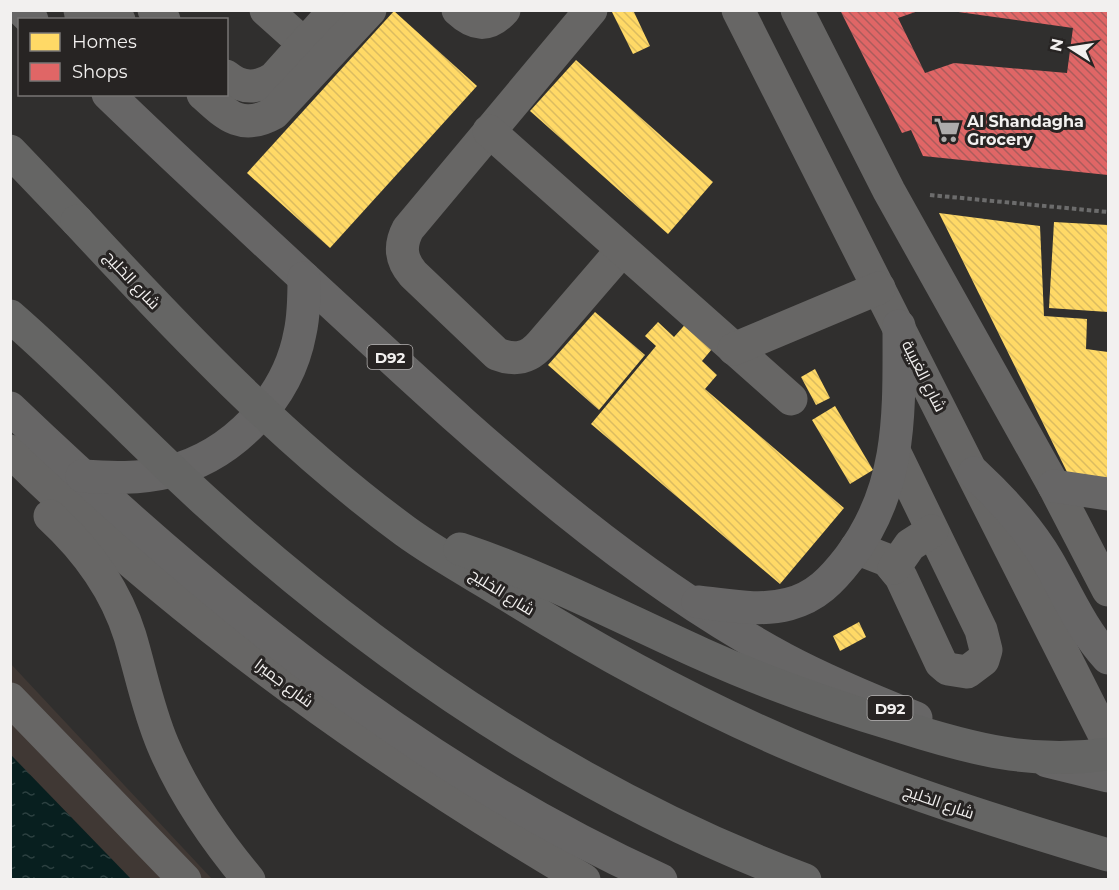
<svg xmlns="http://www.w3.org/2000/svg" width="1119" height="890" viewBox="0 0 1119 890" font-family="Montserrat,Cairo,sans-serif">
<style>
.built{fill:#403834}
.water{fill:url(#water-ripples)}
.homes{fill:url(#homes-back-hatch)}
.shops{fill:url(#shops-back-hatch)}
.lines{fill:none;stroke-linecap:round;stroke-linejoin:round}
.path{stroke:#6c6c6c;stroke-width:4;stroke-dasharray:4.5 3;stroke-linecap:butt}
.minor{stroke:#676665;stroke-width:33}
.major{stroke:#676666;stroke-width:33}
.highway{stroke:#656564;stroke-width:33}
.highway-bridge{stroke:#656564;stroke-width:33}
.labels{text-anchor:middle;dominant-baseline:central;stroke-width:6;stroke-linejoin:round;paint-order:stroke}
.shield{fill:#272423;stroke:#b5b3b2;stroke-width:1.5}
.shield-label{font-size:15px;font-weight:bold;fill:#f2f0ef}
.poi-label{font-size:16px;font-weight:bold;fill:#f2f0ef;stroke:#272423;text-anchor:start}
.street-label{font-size:16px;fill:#f2f0ef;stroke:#272423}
</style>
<defs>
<pattern id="water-ripples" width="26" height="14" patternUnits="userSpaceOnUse" patternTransform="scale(1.5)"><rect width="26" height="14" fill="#081f1f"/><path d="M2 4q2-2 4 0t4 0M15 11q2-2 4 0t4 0" fill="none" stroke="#2c4040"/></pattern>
<pattern id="homes-back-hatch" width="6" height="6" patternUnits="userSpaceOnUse" patternTransform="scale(1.5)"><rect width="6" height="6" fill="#ffd966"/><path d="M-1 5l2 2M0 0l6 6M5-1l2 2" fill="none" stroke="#dbbc60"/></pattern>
<pattern id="shops-back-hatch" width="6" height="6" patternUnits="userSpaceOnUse" patternTransform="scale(1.5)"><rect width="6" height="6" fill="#e06666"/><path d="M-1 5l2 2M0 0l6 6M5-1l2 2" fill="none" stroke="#ab5c5c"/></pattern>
</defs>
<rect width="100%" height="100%" fill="#302f2e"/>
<polygon class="built" points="10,663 212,879 131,879 11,755"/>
<polygon class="water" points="10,755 11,755 131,879 11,879"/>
<g class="homes">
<polygon points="615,10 633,10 650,46 633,54 612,12"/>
<polygon points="394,11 477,86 330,248 247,173"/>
<polygon points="576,60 713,182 668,234 530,111"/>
<polygon points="939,213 1040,226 1044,316 1087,319 1086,349 1108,352 1108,478 1068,474"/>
<polygon points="1054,222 1108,225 1108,312 1049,308"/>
<polygon points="595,312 645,355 599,410 548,365"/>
<polygon points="691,318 717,343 702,361 717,375 705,389 844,508 780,584 591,424 656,346 645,336 658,322 674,337"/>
<polygon points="815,369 830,398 816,405 801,377"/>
<polygon points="835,406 873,470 850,484 812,420"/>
<polygon points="859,622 866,637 840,651 833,636"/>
</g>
<polygon class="shops" points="840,10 921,10 898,18 925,73 954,63 1067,73 1073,28 944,10 1108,10 1108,175 923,156 911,130 902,133"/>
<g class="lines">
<polyline class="path" points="930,195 1108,212"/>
<g class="minor">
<polyline points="80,10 82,20"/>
<polyline points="111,10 119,20"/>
<polyline points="154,10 164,20"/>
<polyline points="266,10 304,44"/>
<path d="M458,10C474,25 488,28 504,10"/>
<path d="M591,10L408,229C399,246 401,260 413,274L497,354C515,361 528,359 541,344L622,250"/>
<polyline points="738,10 1108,742"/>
<polyline points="797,10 889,191 1054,486 1108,590"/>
<path d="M226,76C242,89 257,89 274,78L335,10"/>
<path d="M203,94C227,116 242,131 274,113L370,10"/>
<polyline points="489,131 791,399"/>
<polyline points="734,349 879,288"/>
<path d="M10,451C181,619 378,759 584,880"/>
<path d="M50,516C87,550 115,588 130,636C141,673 148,710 163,745C184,795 214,838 249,880"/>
<polyline points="856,548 887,560 901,577 941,663 948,669 967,672 983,660 986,650 981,630 895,453"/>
<polyline points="894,568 910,545 932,531"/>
<polyline points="10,699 185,880"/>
</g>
<g class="major">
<polyline points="22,10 32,20"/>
<path d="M108,94C193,176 279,255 365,334C495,454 627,574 784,659C827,682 871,700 916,718"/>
<path d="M10,408C204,593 415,769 661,880"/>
<path d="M974,473C1002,499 1028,527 1048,561C1067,594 1082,630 1108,658"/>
<path d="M82,476C111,478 139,479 168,472C233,456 288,398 300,333C304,315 304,297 304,278"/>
<polyline points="1054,486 1108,494"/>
<path d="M698,602C728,605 759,612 789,604C816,597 832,580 849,558C903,487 899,411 899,326"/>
<polyline points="1047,761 1108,776"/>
</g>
<polyline class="highway" points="10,151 77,221"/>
<g class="highway-bridge">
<path d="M77,221C179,331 284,442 405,531C438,555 475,575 509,596C609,658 713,714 822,758C915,796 1012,826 1108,855"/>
<path d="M10,316C78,375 138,440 204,500C380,660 581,796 805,880"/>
<path d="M460,549C544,577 622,618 702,654C766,683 832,706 899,726C971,749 1032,765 1108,754"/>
</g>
</g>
<defs>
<g id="supermarket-bare" transform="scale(2.07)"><path d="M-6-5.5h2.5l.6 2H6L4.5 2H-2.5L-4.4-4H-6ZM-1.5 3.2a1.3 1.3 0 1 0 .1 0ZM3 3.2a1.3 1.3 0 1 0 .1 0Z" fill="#aeacab" stroke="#272423" stroke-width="2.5" paint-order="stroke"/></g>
</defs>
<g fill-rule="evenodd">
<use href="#supermarket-bare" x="947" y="130"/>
</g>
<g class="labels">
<g class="shield">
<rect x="367.5" y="345" width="45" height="24" rx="4.5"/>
<rect x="867.5" y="696" width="45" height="24" rx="4.5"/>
</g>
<g class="shield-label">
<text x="390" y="357">D92</text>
<text x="890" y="708">D92</text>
</g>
<g class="poi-label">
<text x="967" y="121">Al Shandagha<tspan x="967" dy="18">Grocery</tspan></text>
</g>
<g class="street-label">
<text transform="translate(132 280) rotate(47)">شارع الخليج</text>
<text transform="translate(924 376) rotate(63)">شارع الغبيبة</text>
<text transform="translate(502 592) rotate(32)">شارع الخليج</text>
<text transform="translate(284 683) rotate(37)">شارع جميرا</text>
<text transform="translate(939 802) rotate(19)">شارع الخليج</text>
</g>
</g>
<rect width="1119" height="890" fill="none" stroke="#f2f0ef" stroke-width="24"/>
<rect x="18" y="18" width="210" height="78" fill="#272423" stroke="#787675" stroke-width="1.5"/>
<rect x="30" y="33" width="30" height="18" fill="#ffd966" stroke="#787675" stroke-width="1.5"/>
<text x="72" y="48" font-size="18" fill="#f2f0ef">Homes</text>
<rect x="30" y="63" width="30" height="18" fill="#e06666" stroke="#787675" stroke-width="1.5"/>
<text x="72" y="78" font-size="18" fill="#f2f0ef">Shops</text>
<g transform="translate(1071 48) rotate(282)" stroke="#272423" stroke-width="4.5" paint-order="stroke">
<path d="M0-4.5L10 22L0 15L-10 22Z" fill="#f2f0ef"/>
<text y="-9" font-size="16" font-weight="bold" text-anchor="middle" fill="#f2f0ef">N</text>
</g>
</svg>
